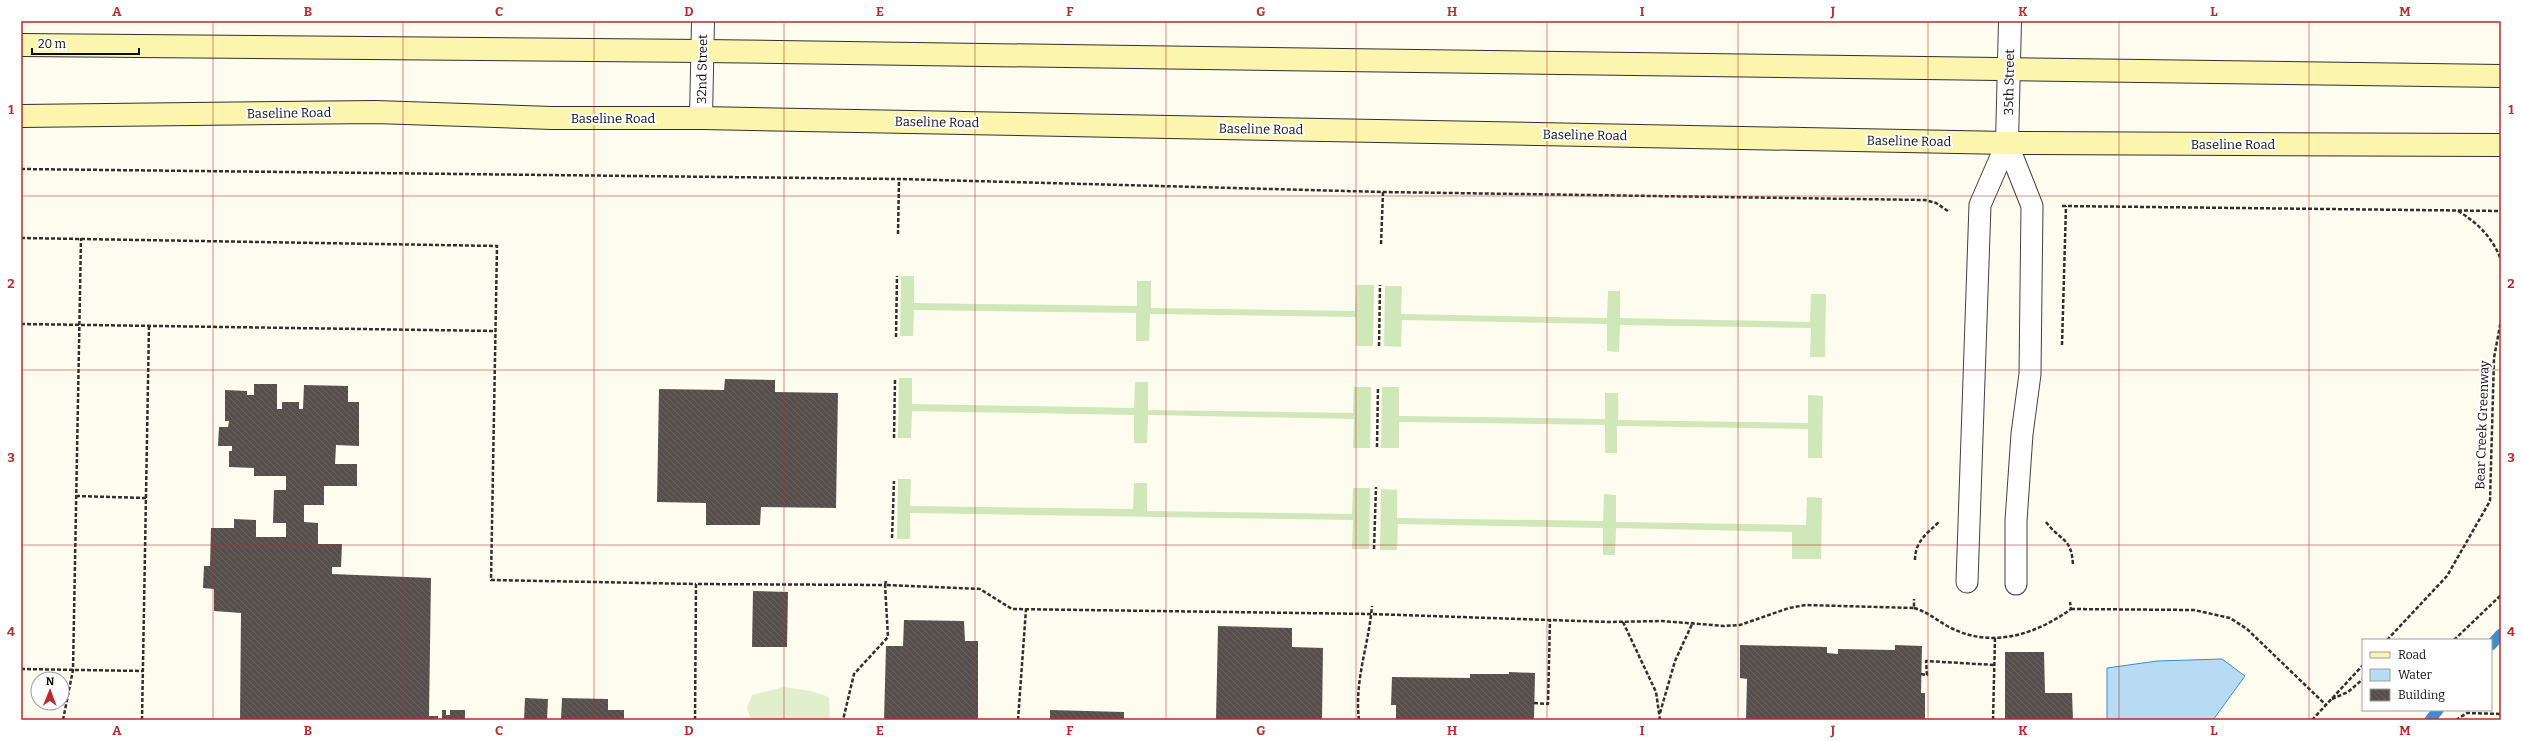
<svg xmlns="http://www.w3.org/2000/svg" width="2522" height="741" viewBox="0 0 2522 741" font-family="Bitter,serif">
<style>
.grass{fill:#d0e7ba}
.pitch{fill:#e2efcc}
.water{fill:#b7dbf3;stroke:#418dc7}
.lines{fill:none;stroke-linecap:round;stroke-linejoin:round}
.stream{stroke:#418dc7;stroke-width:11}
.building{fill:url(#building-back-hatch)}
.lane-casing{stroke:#414141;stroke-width:23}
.street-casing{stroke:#414141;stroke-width:24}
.secondary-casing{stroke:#303030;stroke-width:24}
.path{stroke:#303030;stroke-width:2.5;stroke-dasharray:4 2;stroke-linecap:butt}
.lane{stroke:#fff;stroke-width:21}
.street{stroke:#fff;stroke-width:22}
.secondary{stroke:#fbf5ae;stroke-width:22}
.grid{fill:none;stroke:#b72c2f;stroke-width:1;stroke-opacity:0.55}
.labels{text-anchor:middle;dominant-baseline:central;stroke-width:4;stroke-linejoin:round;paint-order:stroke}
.street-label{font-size:13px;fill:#0e0e0e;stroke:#fff}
.neatline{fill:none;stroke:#b72c2f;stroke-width:1.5}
.grid-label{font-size:13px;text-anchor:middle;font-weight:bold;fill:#b72c2f}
</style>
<defs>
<pattern id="building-back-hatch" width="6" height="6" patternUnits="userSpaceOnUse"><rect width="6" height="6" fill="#564f4b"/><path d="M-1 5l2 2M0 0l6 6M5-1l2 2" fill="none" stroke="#696461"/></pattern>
</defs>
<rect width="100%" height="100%" fill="#fefcef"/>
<g class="grass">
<polygon points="901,276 914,276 914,303 1137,306 1137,281 1151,281 1151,308 1355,311 1356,285 1374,285 1373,346 1356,346 1356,317 1150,314 1149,341 1136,341 1136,313 914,310 913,336 900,336"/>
<polygon points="1385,286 1402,286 1401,314 1607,318 1608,291 1620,291 1620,318 1810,322 1811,294 1826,294 1825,357 1810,357 1811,328 1620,325 1619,352 1607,351 1607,324 1402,320 1401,347 1384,346"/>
<polygon points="899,378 912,378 912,404 1134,408 1135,382 1148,382 1148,410 1353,413 1354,387 1371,387 1370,448 1353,448 1354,419 1148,415 1147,443 1134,443 1134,415 912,411 911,438 898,438"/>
<polygon points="1382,387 1399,387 1399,416 1605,419 1605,393 1618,393 1618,420 1808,423 1808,395 1823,396 1822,458 1808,458 1808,429 1617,426 1617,453 1605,453 1605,425 1399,422 1399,448 1381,448"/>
<polygon points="898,479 911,479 910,506 1133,509 1134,483 1147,483 1147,511 1352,514 1353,488 1370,488 1369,549 1352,549 1353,520 910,513 910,539 897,539"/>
<polygon points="1381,489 1397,490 1397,518 1603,521 1604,494 1616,495 1616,522 1806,525 1807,497 1822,498 1821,559 1792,559 1792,532 1616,528 1615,555 1603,555 1603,528 1398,524 1397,550 1380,550"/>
</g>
<polygon class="pitch" points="784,687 811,691 829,697 830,720 751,720 747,708 752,695"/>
<polygon class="water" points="2222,659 2245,676 2213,720 2107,720 2107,668 2157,661"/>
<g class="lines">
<g class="stream">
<polyline points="2491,645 2501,634"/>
<polyline points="2430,720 2438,710"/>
</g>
</g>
<g class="building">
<polygon points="725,379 775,380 775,392 838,393 836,508 761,507 760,525 706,525 706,503 657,502 659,389 724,390"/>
<polygon points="254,384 277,384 277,409 282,409 282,402 299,402 299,409 303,409 304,385 348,386 348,402 359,402 359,446 336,445 335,464 357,464 357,486 324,486 324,505 304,505 304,522 318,523 318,544 342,544 341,567 332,567 332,574 431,578 429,716 438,716 438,720 240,720 241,613 214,611 214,589 203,588 204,566 210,566 211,528 234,528 234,519 256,520 256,537 286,537 286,523 273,523 274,490 286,490 286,476 254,476 254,468 229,467 229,451 232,451 232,446 218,446 219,427 228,427 229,421 225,421 225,390 247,391 247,395 254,395"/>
<polygon points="753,591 788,592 787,647 752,647"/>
<polygon points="904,620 964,621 965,641 978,641 978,720 884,720 886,646 903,646"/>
<polygon points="1218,626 1292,628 1292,647 1323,648 1322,720 1216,720"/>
<polygon points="1740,645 1827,647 1827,653 1838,654 1838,649 1895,650 1895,645 1922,646 1921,693 1925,693 1925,720 1746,720 1747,679 1740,678"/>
<polygon points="2005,652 2044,652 2045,693 2072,693 2073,720 2005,720"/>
<polygon points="1509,672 1535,673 1534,720 1396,720 1396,705 1391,705 1392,677 1470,678 1470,674 1509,674"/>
<polygon points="525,698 548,699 547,720 524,720"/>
<polygon points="562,698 608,699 608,710 624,710 624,720 561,720"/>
<polygon points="442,710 446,710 446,715 450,715 450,710 465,710 465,720 442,720"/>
<polygon points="1050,710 1124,712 1124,720 1050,720"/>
</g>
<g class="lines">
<g class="lane-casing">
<g id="lane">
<polyline points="2007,143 2032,206 2030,374 2022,434 2016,521 2016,584"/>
<polyline points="1967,582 1980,205 2007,143"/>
</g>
</g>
<g class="street-casing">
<g id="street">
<polyline points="701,118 703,21"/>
<polyline points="2007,143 2010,21"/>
</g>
</g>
<g class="secondary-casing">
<g id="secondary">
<polyline points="21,45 703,51 2501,76"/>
<polyline points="21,116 375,112 552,118 701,118 2007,143 2501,145"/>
</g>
</g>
<g class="path">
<polyline points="21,169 899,179 1383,192 1925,200 1936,203 1948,211 1950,210"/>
<polyline points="2062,206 2501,211"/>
<path d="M2458,211C2478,223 2493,238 2501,260"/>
<polyline points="898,234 899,179"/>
<polyline points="21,238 497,246 491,580 696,584"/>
<polyline points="1381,244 1383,192"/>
<polyline points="21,324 496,331"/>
<polyline points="896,337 897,276"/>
<polyline points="2062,345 2066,206"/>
<polyline points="1379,346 1380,285"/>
<polyline points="894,438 895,379"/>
<polyline points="1377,447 1378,387"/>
<polyline points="76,496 146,498"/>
<path d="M2046,522C2061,542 2072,537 2073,566"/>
<polyline points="892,538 894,481"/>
<polyline points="1374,549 1376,487"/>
<path d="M1915,560C1915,542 1926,534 1939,522"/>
<polyline points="886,581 885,585 980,589 1012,609 1371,614 1609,622 1662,621 1724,626 1740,625 1789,608 1806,605 1914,608 1914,599"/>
<path d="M1914,608C1928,612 1936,620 1949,627C1991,649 2035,635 2071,609L2070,602"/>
<polyline points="2071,609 2194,610 2230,618 2247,629 2326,705"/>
<polyline points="1623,622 1656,692 1660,720"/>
<polyline points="2387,640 2447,576 2490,501 2494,358 2501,320"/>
<polyline points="2454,640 2501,595"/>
<polyline points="21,669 143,671"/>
<polyline points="1921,674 1927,675 1926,661 1995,665"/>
<polyline points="2332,699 2348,692 2363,679"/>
<polyline points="1534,703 1548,704 1550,620"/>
<polyline points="1660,713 1675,661 1693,622"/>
<polyline points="63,720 73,670 81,238"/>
<polyline points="142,720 149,326"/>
<polyline points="695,720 696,584 885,585 888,637 854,674 843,720"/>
<polyline points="1018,720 1026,609"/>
<path d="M1359,720C1354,681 1369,644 1372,606"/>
<polyline points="1993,720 1995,638"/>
<polyline points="2312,720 2363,665"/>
<polyline points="2456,720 2467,713 2501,714"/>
</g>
<use href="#lane" class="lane"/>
<use href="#street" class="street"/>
<use href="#secondary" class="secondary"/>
</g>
<path class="grid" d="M213,21V720M403,21V720M594,21V720M784,21V720M975,21V720M1166,21V720M1356,21V720M1547,21V720M1738,21V720M1928,21V720M2119,21V720M2309,21V720M21,196H2501M21,370H2501M21,545H2501"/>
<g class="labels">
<g class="street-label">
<text transform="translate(702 69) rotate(-89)">32nd Street</text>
<text transform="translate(2009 82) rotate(-89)">35th Street</text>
<text transform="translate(289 113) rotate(-1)">Baseline Road</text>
<text x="613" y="118">Baseline Road</text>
<text transform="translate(937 122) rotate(1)">Baseline Road</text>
<text transform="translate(1261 129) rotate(1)">Baseline Road</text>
<text transform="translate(1585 135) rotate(1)">Baseline Road</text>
<text transform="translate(1909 141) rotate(1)">Baseline Road</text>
<text x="2233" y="144">Baseline Road</text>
<text transform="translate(2482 425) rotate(-88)">Bear Creek Greenway</text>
</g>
</g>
<rect width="2522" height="741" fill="none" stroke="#ffffff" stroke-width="44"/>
<rect x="2362" y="639" width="130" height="72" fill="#ffffff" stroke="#9f9f9f"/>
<rect x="2370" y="652" width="20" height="6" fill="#fbf5ae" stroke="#9f9f9f"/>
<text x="2398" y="659" font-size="12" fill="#0e0e0e">Road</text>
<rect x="2370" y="669" width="20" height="12" fill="#b7dbf3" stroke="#9f9f9f"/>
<text x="2398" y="679" font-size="12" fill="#0e0e0e">Water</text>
<rect x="2370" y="689" width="20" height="12" fill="url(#building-back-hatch)" stroke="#9f9f9f"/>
<text x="2398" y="699" font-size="12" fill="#0e0e0e">Building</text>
<g transform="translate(50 691) rotate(1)"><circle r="19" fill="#ffffff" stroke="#9f9f9f"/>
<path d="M0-3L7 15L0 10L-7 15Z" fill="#b72c2f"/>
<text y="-6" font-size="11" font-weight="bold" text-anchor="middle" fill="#0e0e0e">N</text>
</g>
<path d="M32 48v6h107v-6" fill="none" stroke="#0e0e0e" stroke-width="2"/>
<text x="38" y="48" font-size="12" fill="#0e0e0e" stroke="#ffffff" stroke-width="3" paint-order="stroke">20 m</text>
<rect x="22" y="22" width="2478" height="697" class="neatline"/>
<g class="grid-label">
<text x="117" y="16">A</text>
<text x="308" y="16">B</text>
<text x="499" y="16">C</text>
<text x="689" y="16">D</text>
<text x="880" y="16">E</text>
<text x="1070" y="16">F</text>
<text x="1261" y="16">G</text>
<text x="1452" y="16">H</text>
<text x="1642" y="16">I</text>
<text x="1833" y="16">J</text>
<text x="2023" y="16">K</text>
<text x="2214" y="16">L</text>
<text x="2405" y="16">M</text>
<text x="11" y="114">1</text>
<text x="2511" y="114">1</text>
<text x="11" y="288">2</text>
<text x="2511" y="288">2</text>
<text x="11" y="462">3</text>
<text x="2511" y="462">3</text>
<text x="11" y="636">4</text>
<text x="2511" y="636">4</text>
<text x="117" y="735">A</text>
<text x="308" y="735">B</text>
<text x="499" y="735">C</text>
<text x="689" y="735">D</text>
<text x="880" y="735">E</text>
<text x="1070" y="735">F</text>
<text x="1261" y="735">G</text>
<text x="1452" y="735">H</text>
<text x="1642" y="735">I</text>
<text x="1833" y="735">J</text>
<text x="2023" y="735">K</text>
<text x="2214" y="735">L</text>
<text x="2405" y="735">M</text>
</g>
</svg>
